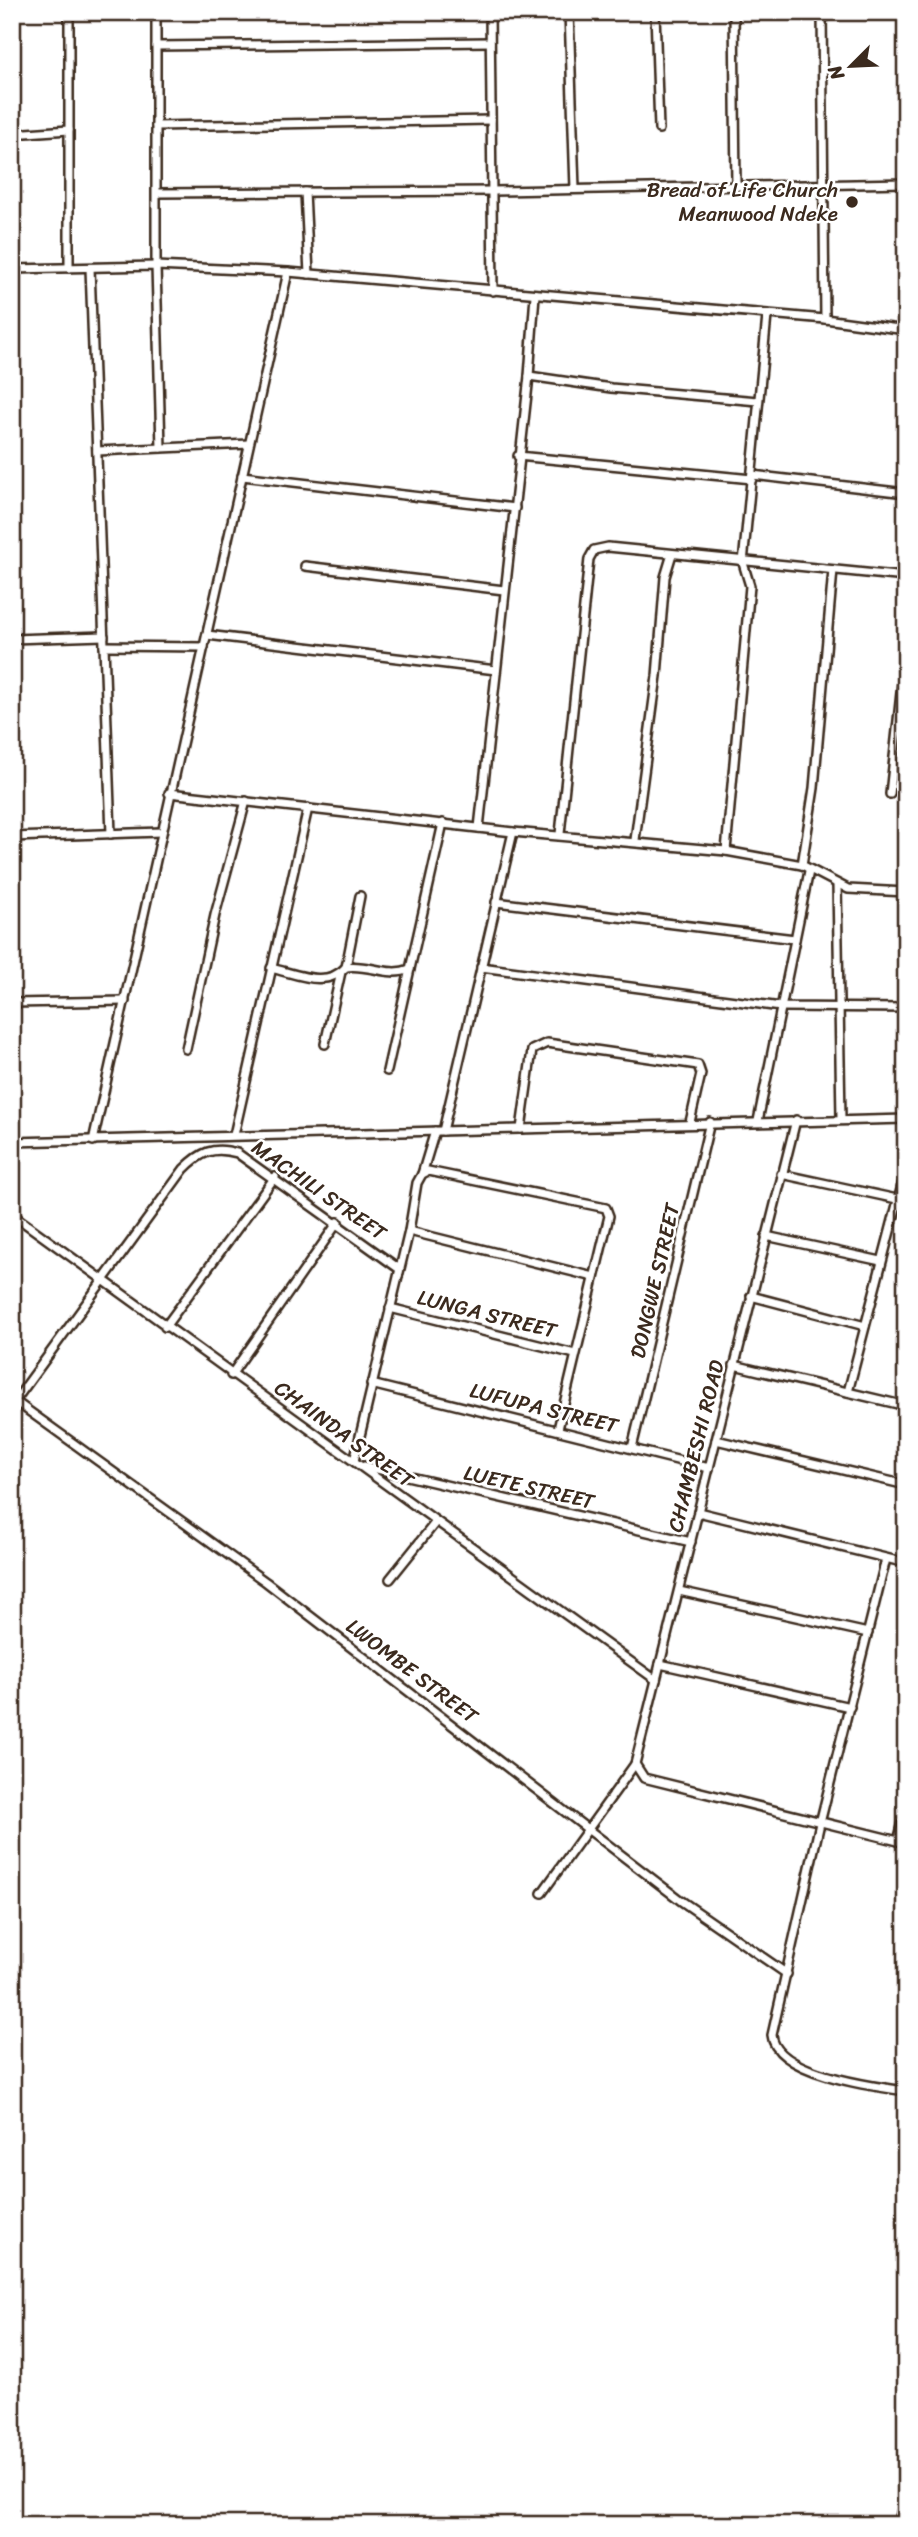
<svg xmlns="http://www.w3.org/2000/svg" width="918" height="2537" viewBox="0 0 918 2537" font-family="Sriracha,sans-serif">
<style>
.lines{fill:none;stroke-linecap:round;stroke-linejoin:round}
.street-casing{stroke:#3b2a1e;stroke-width:12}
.street{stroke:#fff;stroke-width:7}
.poi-dot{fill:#3b2a1e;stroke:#fff;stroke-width:2.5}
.labels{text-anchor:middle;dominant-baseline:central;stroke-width:5;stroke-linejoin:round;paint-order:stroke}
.poi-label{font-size:21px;fill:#3b2a1e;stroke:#fff;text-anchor:end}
.street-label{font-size:21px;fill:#3b2a1e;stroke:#fff}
</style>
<rect width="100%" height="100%" fill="#fff"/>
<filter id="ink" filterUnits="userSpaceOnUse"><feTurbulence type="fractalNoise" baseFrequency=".0143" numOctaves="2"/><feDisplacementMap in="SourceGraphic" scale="14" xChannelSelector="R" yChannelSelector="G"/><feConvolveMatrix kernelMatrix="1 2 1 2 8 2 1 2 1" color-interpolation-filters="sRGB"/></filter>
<g filter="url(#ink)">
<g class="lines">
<g class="street-casing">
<g id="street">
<polyline points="69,12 69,268"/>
<polyline points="156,12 156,266 161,448"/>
<polyline points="490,12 493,291"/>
<polyline points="569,12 575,189"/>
<polyline points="655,12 659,129"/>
<polyline points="734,12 736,186"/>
<polyline points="822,12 825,319"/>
<polyline points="156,46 490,42"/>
<polyline points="156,126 491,120"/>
<polyline points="12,134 69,130"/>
<polyline points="305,192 309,274"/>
<polyline points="157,193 494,191 906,183"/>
<polyline points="90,268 111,834"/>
<polyline points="12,269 156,266 288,272 825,319 906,330"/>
<polyline points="529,376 611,388 758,401"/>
<polyline points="97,451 249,444"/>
<polyline points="518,456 752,479"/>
<polyline points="752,475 906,493"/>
<polyline points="242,476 515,508"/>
<polyline points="305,566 504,590"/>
<polyline points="207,635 496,670"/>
<polyline points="12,639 104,636"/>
<polyline points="104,646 204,647"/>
<polyline points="169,793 513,832 726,851 802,865 848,889 906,892"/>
<polyline points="890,794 906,647"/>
<polyline points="479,828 529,376 535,295"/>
<polyline points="560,834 589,559 594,550 608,547 906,577"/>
<polyline points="12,837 161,832"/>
<polyline points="635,840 657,676 665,577 672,554"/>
<polyline points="726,851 750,586 743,563 767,316"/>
<polyline points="802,865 814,788 833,570"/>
<polyline points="837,884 841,1119"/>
<polyline points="496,902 795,939"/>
<path d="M346,967C368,963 388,978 410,969"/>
<polyline points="481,967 781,1007 906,1008"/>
<path d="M271,968C297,974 326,989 346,967L360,896"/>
<polyline points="12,1003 125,1001"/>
<polyline points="325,1044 341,972"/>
<polyline points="186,1049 215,915 246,801"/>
<polyline points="387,1071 443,823"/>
<polyline points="796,1120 635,1764 644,1778 906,1843"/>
<polyline points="758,1121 809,871"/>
<polyline points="521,1129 532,1050 547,1043 698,1065 701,1074 690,1122"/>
<polyline points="443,1131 513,832"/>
<polyline points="234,1135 308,808"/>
<polyline points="93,1141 288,272"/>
<polyline points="12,1142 906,1119"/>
<polyline points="422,1174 435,1131"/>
<polyline points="781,1174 897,1199"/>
<polyline points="12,1214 656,1680"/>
<polyline points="409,1231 594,1277"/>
<polyline points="766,1236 881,1261"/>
<polyline points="751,1296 865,1326"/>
<polyline points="390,1308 575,1354"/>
<polyline points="165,1327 275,1177"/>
<polyline points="734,1365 906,1406"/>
<polyline points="231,1375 338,1222"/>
<polyline points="371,1384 709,1468"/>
<polyline points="848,1392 906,1170"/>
<polyline points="12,1399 266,1582 680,1900 787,1974"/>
<path d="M15,1401L184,1169C201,1152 213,1146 237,1153L398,1268"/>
<polyline points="716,1440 906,1485"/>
<polyline points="632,1448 710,1122"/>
<polyline points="354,1461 409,1231 417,1183 422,1174 428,1171 606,1208 609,1216 558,1429"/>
<polyline points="364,1466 691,1542"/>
<polyline points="698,1512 906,1563"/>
<path d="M886,1559L820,1823L772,2035C775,2074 876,2087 906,2091"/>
<polyline points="390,1579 435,1523"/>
<polyline points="679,1591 868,1633"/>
<polyline points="660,1664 850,1707"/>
<polyline points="898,1841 906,1811"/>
<polyline points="542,1893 635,1764"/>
<polyline points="898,2525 906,2494"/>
</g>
</g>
<use href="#street" class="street"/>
</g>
</g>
<circle class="poi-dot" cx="852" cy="202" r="7"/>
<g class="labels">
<g class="poi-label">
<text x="838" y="190">Bread of Life Church<tspan x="838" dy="24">Meanwood Ndeke</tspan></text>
</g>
<g class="street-label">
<text transform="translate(319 1190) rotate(35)">MACHILI STREET</text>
<text transform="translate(655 1281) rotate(-77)">DONGWE STREET</text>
<text transform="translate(487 1314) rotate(14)">LUNGA STREET</text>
<text transform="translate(544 1408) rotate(14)">LUFUPA STREET</text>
<text transform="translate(344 1434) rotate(36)">CHAINDA STREET</text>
<text transform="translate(696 1446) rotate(-76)">CHAMBESHI ROAD</text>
<text transform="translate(529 1487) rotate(13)">LUETE STREET</text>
<text transform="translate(412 1671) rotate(37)">LWOMBE STREET</text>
</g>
</g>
<rect width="918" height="2537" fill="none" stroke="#fff" stroke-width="42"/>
<rect x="21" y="21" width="876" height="2495" fill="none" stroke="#3b2a1e" stroke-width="2.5" filter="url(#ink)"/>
<g transform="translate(851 66) rotate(246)" stroke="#ffffff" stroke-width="5" paint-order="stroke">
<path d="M0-5L12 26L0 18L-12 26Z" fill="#3b2a1e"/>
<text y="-10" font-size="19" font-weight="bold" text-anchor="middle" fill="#3b2a1e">N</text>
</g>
</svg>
